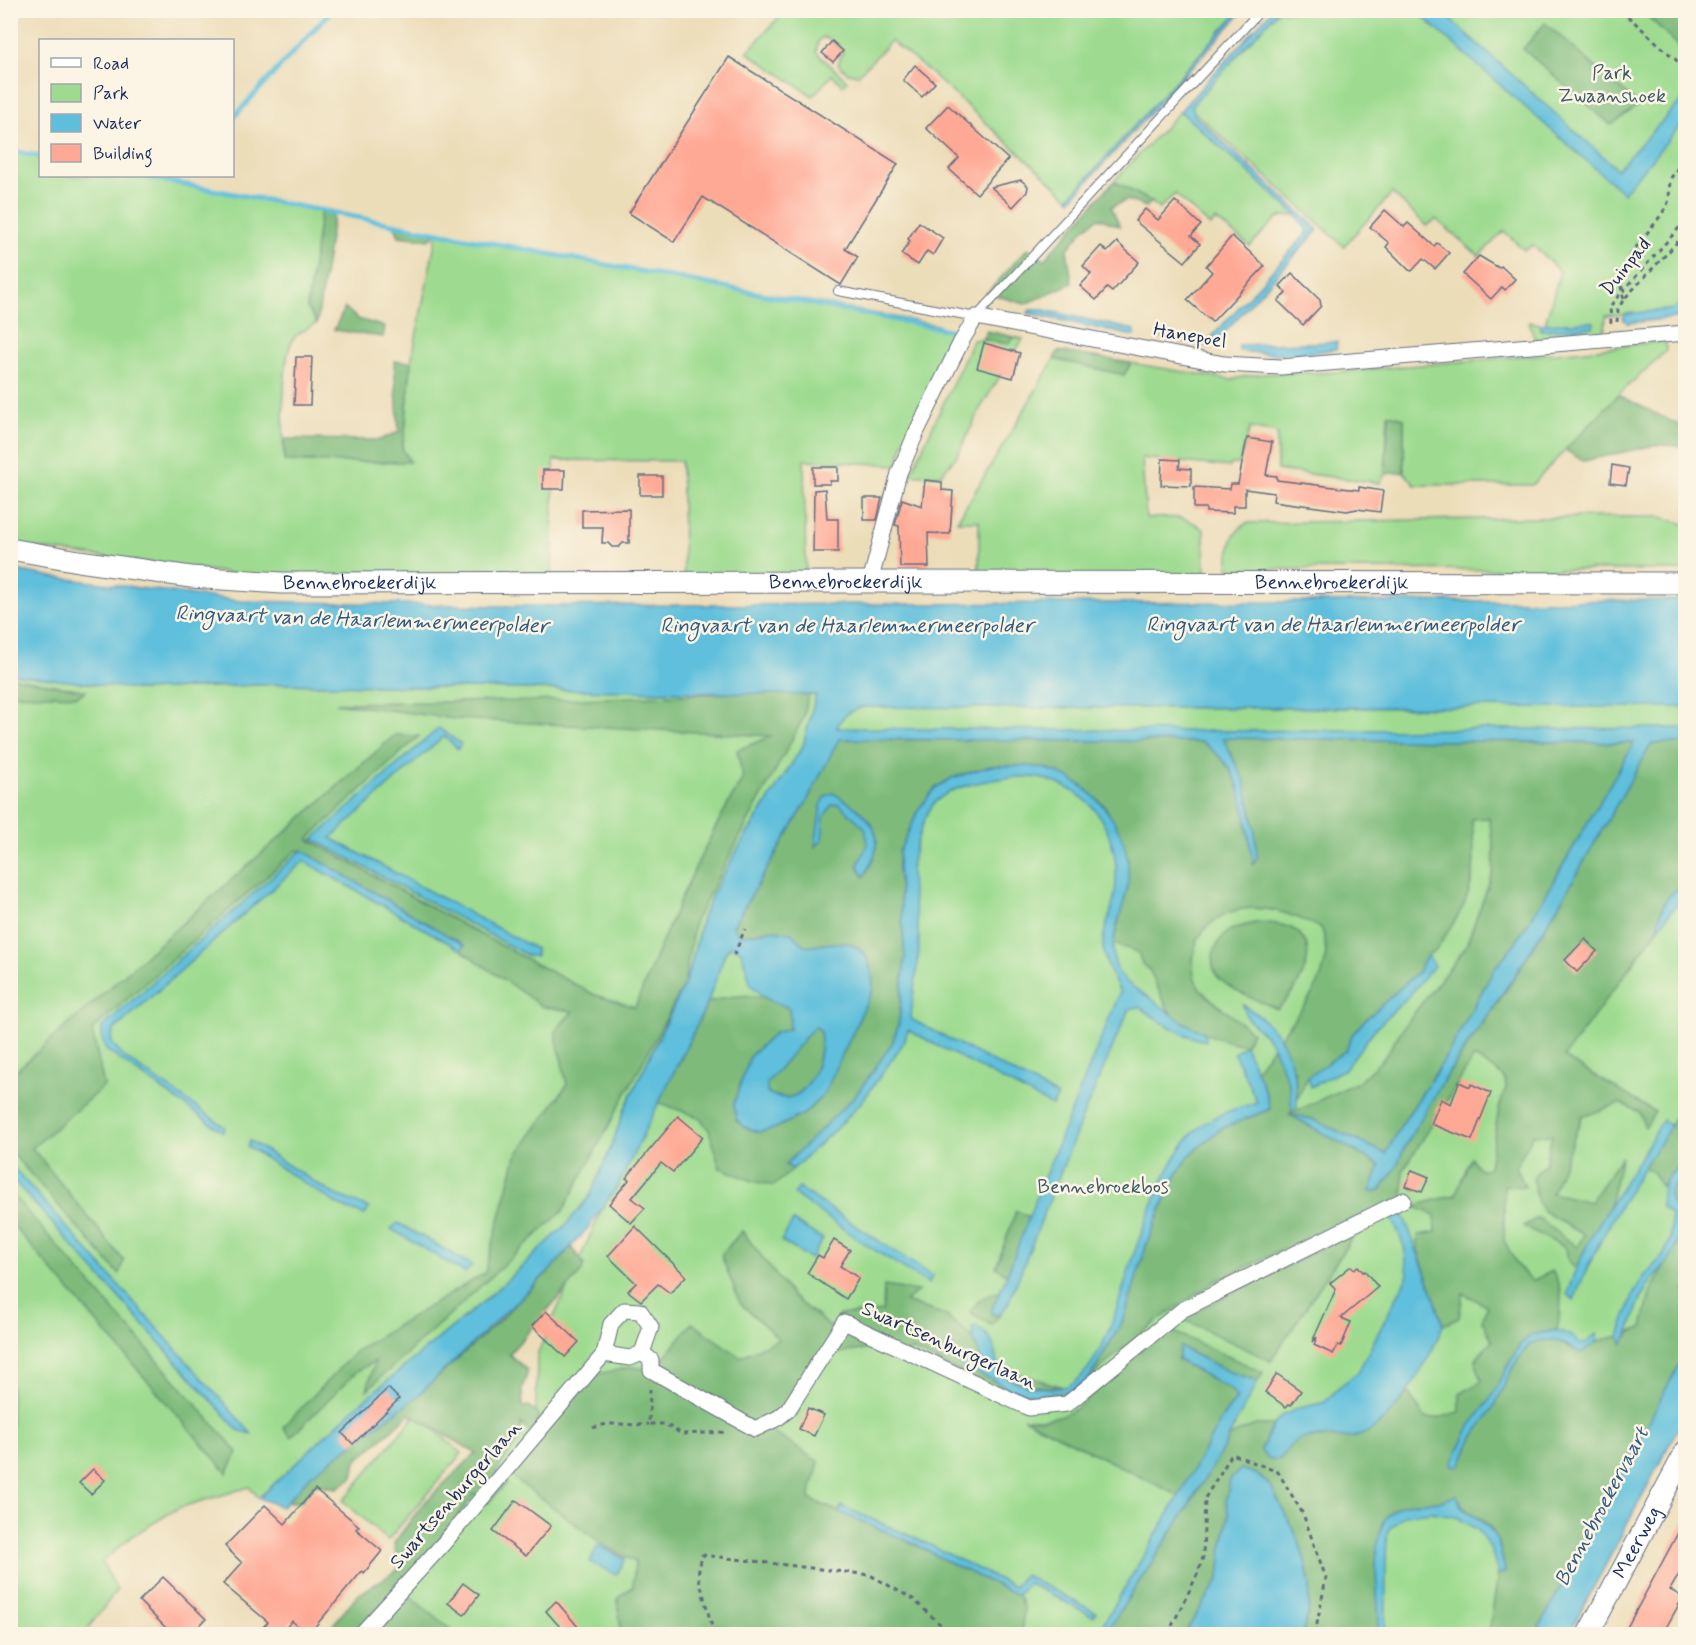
<svg xmlns="http://www.w3.org/2000/svg" width="1696" height="1645" viewBox="0 0 1696 1645" font-family="Mynerve,sans-serif">
<style>
.green{fill:#9edb90;stroke:#5c8577;stroke-width:1.5}
.forest{fill:#7ebb7a;stroke:#4c756c;stroke-width:1.5}
.water{fill:#5ebfdc;stroke:#3c779d;stroke-width:1.5;fill-rule:evenodd}
.lines{fill:none;stroke-linecap:round;stroke-linejoin:round}
.stream{stroke:#5ebfdc;stroke-width:5}
.building{fill:#fea995}
.lane-casing{stroke:#646c7e;stroke-width:10}
.street-casing{stroke:#646c7e;stroke-width:17}
.secondary-casing{stroke:#646c7e;stroke-width:23}
.path{stroke:#646c7e;stroke-width:3;stroke-dasharray:4.5 4.5;stroke-linecap:butt}
.lane{stroke:#fff;stroke-width:8}
.street{stroke:#fff;stroke-width:15}
.secondary{stroke:#fff;stroke-width:21}
.labels{text-anchor:middle;dominant-baseline:central;stroke-width:5;stroke-linejoin:round;paint-order:stroke}
.park-label{font-size:20px;fill:#3c5a6a;stroke:#fcf5e5}
.street-label{font-size:20px;fill:#1b2f5e;stroke:#fcf5e5}
.water-label{font-size:21px;font-style:italic;fill:#2f5a84;stroke:#fcf5e5}
</style>
<rect width="100%" height="100%" fill="#fcf5e5"/>
<filter id="ink" filterUnits="userSpaceOnUse"><feTurbulence type="fractalNoise" baseFrequency=".0167" numOctaves="2"/><feDisplacementMap in="SourceGraphic" scale="12" xChannelSelector="R" yChannelSelector="G"/><feConvolveMatrix kernelMatrix="1 2 1 2 8 2 1 2 1" color-interpolation-filters="sRGB"/></filter>
<filter id="wash" filterUnits="userSpaceOnUse"><feTurbulence type="fractalNoise" baseFrequency=".008" numOctaves="4" result="noise"/><feDisplacementMap in="SourceGraphic" scale="24" xChannelSelector="R" yChannelSelector="G"/><feGaussianBlur stdDeviation="1.35" result="paint"/><feColorMatrix in="noise" values="0 0 0 0 0 0 0 0 0 0 0 0 0 0 0 0 0 1.4 0 .05"/><feComposite in="paint" operator="in"/></filter>
<g filter="url(#wash)">
<rect width="100%" height="100%" fill="#ecddb9"/>
<g class="green">
<polygon points="785,11 1239,11 1069,198 933,75 891,41 858,75 848,73 838,64 843,51 832,41 823,37 818,42 816,52 847,81 843,85 832,75 813,96 747,52"/>
<polygon points="1278,11 1685,11 1685,298 1675,309 1606,316 1605,328 1599,336 1535,340 1529,322 1540,324 1540,330 1593,322 1545,324 1560,272 1533,245 1524,250 1504,231 1479,256 1436,219 1427,226 1392,193 1344,246 1193,111 1192,105"/>
<polygon points="1180,111 1296,215 1278,217 1250,246 1216,220 1210,226 1175,194 1159,209 1152,202 1114,181"/>
<path d="M10,150L40,156V176H144L321,209L307,307L317,323C310,327 298,332 293,339C281,357 283,437 284,461L313,462L409,461L402,448L405,432L411,362L437,232L937,325L952,332L949,340L954,342L903,445L897,465L804,460L806,577L684,578L681,461L554,460L552,578H269L10,545Z"/>
<polygon points="1014,337 1023,339 981,407 957,456 940,475 910,475 973,340 982,339 1008,344"/>
<path d="M1665,341L1666,351L1618,395L1532,485H1415L1404,472V418L1388,414L1385,474L1380,483L1277,470V433L1250,428L1239,464H1231L1230,467L1142,458L1146,518C1170,518 1185,513 1204,530L1205,578L979,577V521H957L1010,434L1054,359L1124,375L1131,363L1232,380C1260,370 1309,374 1341,372C1449,362 1558,355 1665,341Z"/>
<path d="M1591,517H1662L1685,524V570L1228,569C1230,549 1228,535 1247,523Z"/>
<polygon points="11,672 142,690 280,684 816,695 803,746 739,847 714,891 702,918 691,965 684,985 625,1108 612,1145 590,1196 566,1225 527,1262 484,1301 358,1405 259,1498 249,1487 178,1508 132,1536 102,1562 117,1590 85,1632 87,1634 11,1634"/>
<path d="M1632,706L1686,707L1685,729L1194,731L837,729C841,714 850,712 864,707L1363,708Z"/>
<polygon points="847,738 1685,739 1685,1404 1560,1634 351,1634 536,1409 537,1355 642,1119 747,890"/>
<polygon points="416,1414 462,1453 388,1540 343,1501"/>
</g>
<g class="forest">
<polygon points="1642,11 1685,11 1685,52"/>
<polygon points="1545,23 1639,105 1611,125 1523,49"/>
<polygon points="1114,181 1152,202 1146,207 1127,200 1111,207 1120,226 1098,218 1084,229 1067,250 1072,283 1025,304 987,293 1028,248 1044,260"/>
<polygon points="321,209 334,211 317,323 307,308"/>
<polygon points="394,224 437,232 429,240 399,236"/>
<polygon points="345,308 358,319 385,327 383,337 334,330"/>
<polygon points="987,331 1014,337 1008,344 982,339"/>
<polygon points="1058,351 1131,363 1124,375 1054,359"/>
<polygon points="394,361 411,362 405,432 402,448 410,462 313,462 284,461 284,439 379,440 399,432"/>
<polygon points="1618,395 1685,428 1685,446 1655,445 1584,461 1565,450"/>
<polygon points="1389,414 1404,418 1404,472 1385,474"/>
<polygon points="11,677 86,691 78,696 11,694"/>
<path d="M809,690L804,717L694,923L684,985L563,1211L367,1390L375,1361L356,1372L291,1437L283,1427L357,1350L485,1273L516,1156L567,1085L555,1031L573,1011L543,1007L461,950L464,945L297,850L92,1030L104,1086L32,1148L124,1261L119,1274L11,1152L10,1076L395,735L419,736L308,839L470,929L595,995L635,1007C667,928 700,850 743,778L737,750L772,736L455,719L336,703L531,701Z"/>
<path d="M1223,738L1635,743L1545,896L1515,943L1495,968L1443,1062L1400,1127L1386,1154L1312,1119L1291,1115L1380,1165L1395,1168C1427,1095 1479,1034 1521,967C1566,893 1609,818 1652,743H1685V884C1664,895 1661,906 1658,929L1564,1057L1655,1112L1645,1127L1639,1112L1620,1103L1582,1117L1552,1193L1590,1202L1621,1157L1609,1208L1593,1233L1576,1268L1568,1261L1566,1248L1523,1226L1538,1218L1577,1247L1584,1235L1543,1211L1537,1200L1533,1177L1545,1164L1552,1135H1533L1516,1166L1525,1187L1504,1185V1240L1517,1265L1532,1281L1552,1271C1565,1289 1561,1309 1557,1330L1531,1335L1519,1346L1506,1369C1527,1362 1518,1336 1552,1340C1564,1341 1574,1352 1583,1352L1598,1341L1619,1336L1623,1343L1631,1332L1642,1328L1650,1293L1677,1243L1680,1218L1670,1203V1191L1685,1169V1353L1536,1634H1489L1498,1574L1505,1573C1502,1556 1500,1536 1487,1524C1472,1511 1465,1515 1457,1495C1451,1497 1446,1501 1439,1501C1426,1502 1411,1500 1398,1507C1367,1523 1378,1591 1379,1622L1376,1634H1302L1308,1615L1310,1586L1306,1565L1299,1541L1270,1485L1256,1474L1241,1469L1230,1480L1226,1501L1229,1515L1222,1548L1219,1580L1184,1634H1105L1184,1513L1230,1436L1255,1425H1273L1261,1450C1266,1459 1270,1460 1280,1459L1293,1442L1302,1438L1356,1437L1379,1425L1408,1392L1425,1418H1438L1460,1412V1394L1482,1381L1475,1360L1492,1340L1482,1321L1487,1306L1463,1293L1459,1318L1443,1325L1418,1251V1235L1436,1232L1435,1215L1413,1206L1455,1195L1471,1158L1481,1171L1489,1167L1499,1108L1506,1088L1505,1080L1498,1072L1474,1057L1403,1171V1200L1323,1231L1214,1282L1157,1321L1102,1366L1087,1384L1072,1394L1058,1400L1040,1403L1020,1400L913,1350L898,1358L875,1348L819,1356L788,1412L782,1419L763,1426L819,1462L809,1499L915,1544L958,1567L1018,1595L1024,1609L1021,1634H620C622,1622 617,1611 618,1598L633,1586L635,1562L605,1546L504,1471L524,1452L544,1430L555,1421L584,1383L597,1374L632,1367L647,1369L658,1377L667,1376L661,1361L692,1323L740,1357L779,1339L740,1303L721,1255L742,1231L793,1297L832,1328L839,1315L883,1311L884,1286L918,1291L905,1302L945,1315L973,1338L984,1366C970,1364 955,1361 952,1345L949,1343V1352L960,1366L993,1380L1009,1389L1036,1395L1063,1392L1075,1389L1090,1377L1124,1319L1147,1243L1173,1181L1189,1156L1220,1129L1270,1109L1266,1093L1256,1070L1273,1047C1281,1064 1299,1096 1290,1114L1358,1082L1383,1059L1407,1022L1465,948L1493,873L1494,849L1489,818L1472,819C1474,847 1477,875 1465,902C1458,919 1445,935 1436,951L1428,954L1418,972L1363,1022L1352,1035L1346,1050L1308,1077L1297,1099L1295,1073L1280,1037C1305,1004 1337,973 1322,929C1290,912 1245,896 1213,922C1205,928 1198,936 1195,947C1192,961 1191,975 1199,987C1205,997 1241,1022 1252,1032L1245,1045C1227,1042 1190,1030 1175,1018C1167,1012 1154,980 1149,969L1142,964L1138,952L1113,944L1127,887L1128,858L1118,832L1105,806L1082,786L1049,769L1020,766H991L952,778L935,788L919,809L899,852L898,867L905,957L899,1023L892,1044L856,1095L786,1165L793,1169L774,1186L753,1181L720,1168L709,1130L700,1118L658,1102L680,1061L708,1002C739,993 760,992 789,1008L790,1019L789,1029L775,1033L750,1056L734,1103L736,1120L744,1127L759,1132L776,1128L804,1114L824,1094L873,989C873,971 869,949 848,943C839,941 816,946 806,947L790,933L771,930L739,936L733,926L805,805L839,739L1203,742C1211,749 1220,756 1227,765C1245,788 1247,835 1254,863L1257,857C1254,810 1246,780 1223,738Z"/>
<path d="M1260,922C1270,923 1284,924 1293,929C1325,948 1297,992 1277,1009C1259,1000 1234,993 1220,979C1205,965 1215,941 1229,931C1237,926 1251,924 1260,922Z"/>
<path d="M816,1027L820,1030C825,1060 805,1116 767,1092L766,1083L812,1029Z"/>
<polygon points="1685,1101 1685,1163 1674,1170 1662,1187 1652,1172 1644,1166"/>
<polygon points="10,1192 238,1452 227,1473 11,1223"/>
<polygon points="1016,1211 1030,1217 1007,1275 996,1267"/>
<polygon points="1357,1230 1271,1361 1185,1320 1187,1316"/>
<polygon points="571,1247 584,1264 582,1271 509,1354 528,1371 522,1389 523,1407 529,1406 540,1417 530,1432 521,1423 521,1436 496,1472 507,1483 488,1503 475,1493 431,1551 353,1634 325,1634 358,1595 399,1569 394,1543 423,1504 476,1453 410,1414 356,1461 353,1477 337,1488 315,1484 301,1502 287,1502 311,1475 416,1397 499,1321 551,1269"/>
<path d="M1000,1292L992,1309V1315L1000,1314L991,1325L970,1312C978,1300 985,1294 1000,1292Z"/>
<path d="M1167,1329L1263,1372L1258,1381L1227,1371L1180,1347L1178,1360L1230,1389L1237,1398L1222,1418L1179,1496L1023,1418C1074,1424 1083,1401 1117,1371C1133,1356 1150,1343 1167,1329Z"/>
<path d="M998,1368L1063,1387C1039,1387 1014,1388 998,1368Z"/>
<polygon points="407,1594 456,1634 372,1634"/>
</g>
<g class="water">
<polygon points="1239,11 1243,11 1071,200 1069,198"/>
<polygon points="1271,11 1278,11 1192,105 1195,116 1318,230 1211,347 1162,338 1167,336 1207,342 1308,232 1296,215 1180,111"/>
<polygon points="1416,11 1441,11 1617,169 1685,97 1685,120 1623,193"/>
<polygon points="1685,298 1685,317 1627,323 1623,318 1626,314 1675,309"/>
<polygon points="1030,310 1044,310 1135,330 1134,336 1028,313"/>
<polygon points="1594,322 1593,327 1541,330 1540,324"/>
<path d="M1337,342L1336,349C1304,355 1271,355 1239,351V345Z"/>
<path d="M10,569L53,577L241,601L506,606L1685,600V707L1035,708L864,707C851,711 841,714 837,728L1194,731L1681,728L1685,729V743H1652L1560,903L1521,966L1445,1078L1405,1146L1396,1168L1380,1191L1370,1192L1380,1165L1289,1114L1312,1119L1386,1154L1400,1127L1443,1062L1495,968L1515,943L1545,896L1634,743L1223,738L1245,782L1255,830L1257,857L1253,864C1249,837 1244,786 1227,765C1221,756 1211,750 1203,742L839,739L805,805L733,926L740,936L772,930L791,933L806,947C816,946 839,941 848,943C869,950 873,971 873,989L824,1094L804,1114L776,1128L759,1132L744,1127L736,1119L734,1103L750,1056L775,1033L789,1029L790,1019L789,1008L767,999L751,985L741,951L731,946L725,953L708,1002L618,1186L587,1229L551,1269L416,1397L311,1475L282,1507L259,1498L358,1405L484,1301L527,1262L566,1225L590,1196L612,1145L625,1108L684,985L691,965L702,918L714,891L739,847L803,746L816,695L280,684L142,690L18,675L11,672ZM816,1027L820,1030C825,1060 805,1116 767,1092V1083L812,1029Z"/>
<polygon points="439,728 461,744 458,749 444,736 331,838 536,949 536,956 528,956 313,839"/>
<path d="M991,766C1010,766 1032,764 1050,770C1098,785 1137,837 1127,889C1122,916 1104,947 1119,973C1125,983 1138,990 1147,996C1169,1010 1177,1022 1204,1032L1206,1041C1180,1036 1161,1022 1139,1007L1129,1009L1083,1116L1008,1304L1000,1314L992,1315V1309L1007,1275L1037,1195L1120,992C1113,977 1104,963 1103,946C1102,933 1108,923 1111,911C1120,879 1118,848 1101,819C1087,793 1049,775 1020,777C994,779 944,784 929,810C925,818 922,827 919,835C915,847 912,859 911,871C910,895 919,919 919,943C919,968 912,994 911,1019L1058,1096L1052,1106L908,1030L903,1044L864,1099L843,1122L793,1169L785,1165L856,1095L892,1044L899,1023L905,957L898,867L899,852L919,809L935,788L952,778Z"/>
<path d="M833,793C854,805 882,822 876,850C874,859 868,869 864,877L858,865L868,843L865,828L839,804L832,805L824,817L822,840L815,847L821,805L826,796Z"/>
<polygon points="302,850 464,945 461,950 304,861 114,1030 111,1041 121,1055 225,1127 223,1132 106,1050 102,1039 102,1027"/>
<path d="M1685,884V893L1658,929C1661,906 1664,895 1685,884Z"/>
<polygon points="1428,954 1434,966 1408,997 1374,1030 1345,1069 1311,1087 1308,1077 1346,1050 1352,1035 1363,1022 1418,972"/>
<path d="M1243,1005C1251,1010 1259,1015 1266,1022C1291,1044 1297,1077 1297,1108L1292,1110L1290,1086L1273,1047L1267,1037L1247,1018Z"/>
<path d="M1245,1045L1266,1093L1270,1109L1220,1129L1189,1156L1173,1181L1147,1243L1124,1319L1090,1377L1075,1389L1063,1392L1036,1395L1009,1389L993,1380L960,1366L949,1352L948,1343L952,1345C955,1361 970,1364 984,1366L973,1338L972,1327L975,1326C982,1330 988,1334 992,1342C998,1354 993,1370 1007,1378C1023,1386 1057,1394 1073,1383C1108,1359 1122,1287 1136,1248C1149,1212 1166,1163 1192,1134C1208,1116 1235,1109 1257,1102L1234,1053Z"/>
<path d="M1663,1120L1671,1126C1634,1181 1598,1237 1574,1300L1567,1294L1576,1268L1593,1233Z"/>
<polygon points="250,1141 332,1193 369,1208 365,1215 340,1206 248,1147"/>
<path d="M1685,1163C1686,1175 1674,1180 1670,1191C1667,1201 1675,1207 1679,1216C1681,1222 1679,1237 1677,1243C1672,1262 1656,1273 1646,1289C1635,1306 1634,1327 1623,1344L1619,1336L1634,1292L1644,1276L1663,1256L1670,1240L1671,1215L1661,1207C1662,1184 1664,1176 1685,1163Z"/>
<polygon points="12,1166 252,1434 238,1430 14,1181"/>
<polygon points="799,1188 932,1276 929,1284 863,1243 794,1194"/>
<path d="M1402,1211L1433,1293L1443,1325C1431,1358 1391,1431 1354,1437C1338,1439 1307,1433 1295,1442C1289,1446 1285,1454 1280,1459C1270,1460 1266,1459 1261,1450L1273,1425L1282,1416L1296,1409L1325,1402L1339,1387L1358,1372L1408,1275L1404,1246L1391,1215Z"/>
<polygon points="793,1221 823,1239 811,1259 781,1241"/>
<polygon points="398,1223 472,1265 465,1273 391,1229"/>
<polygon points="1557,1330 1574,1337 1579,1343 1586,1343 1596,1334 1598,1341 1583,1352 1578,1352 1567,1344 1552,1340 1538,1341 1529,1344 1513,1367 1495,1405 1472,1439 1460,1466 1451,1465 1470,1426 1489,1401 1519,1346 1531,1335"/>
<polygon points="1180,1347 1227,1371 1258,1381 1230,1434 1226,1444 1184,1513 1105,1634 1097,1634 1179,1496 1222,1418 1237,1398 1230,1389 1178,1360"/>
<polygon points="1685,1353 1685,1415 1569,1634 1536,1634"/>
<polygon points="1241,1469 1256,1474 1270,1485 1299,1541 1306,1565 1310,1586 1308,1615 1302,1634 1184,1634 1219,1580 1222,1548 1229,1515 1226,1501 1230,1480"/>
<path d="M1457,1495L1461,1507C1495,1529 1498,1533 1505,1573L1498,1574L1491,1549L1478,1530L1455,1516L1432,1512L1405,1515L1388,1530C1384,1565 1387,1600 1385,1634H1376L1379,1622C1378,1591 1366,1523 1398,1507C1411,1500 1426,1503 1440,1501C1446,1500 1452,1497 1457,1495Z"/>
<polygon points="841,1506 920,1540 1014,1587 1024,1575 1096,1612 1093,1616 1028,1583 1018,1595 958,1567 915,1544 839,1512"/>
<polygon points="598,1545 625,1559 616,1575 590,1562"/>
</g>
<g class="lines">
<g class="stream">
<polyline points="232,119 332,10"/>
<polyline points="10,151 40,156"/>
<polyline points="140,176 949,330"/>
</g>
</g>
<g id="blocks">
<g class="building">
<polygon points="832,41 843,51 833,62 822,53"/>
<polygon points="729,57 898,164 845,249 858,257 841,285 703,197 674,242 629,213"/>
<polygon points="915,65 935,83 922,97 903,80"/>
<polygon points="948,105 1008,159 977,194 949,169 959,158 926,128"/>
<polygon points="1021,180 1028,186 1027,192 1013,207 991,187"/>
<polygon points="1175,201 1201,225 1191,236 1200,244 1185,262 1135,221 1145,209 1158,220"/>
<polygon points="1385,210 1404,227 1408,223 1434,246 1437,243 1449,253 1435,269 1423,259 1412,271 1409,270 1386,247 1389,243 1370,227"/>
<polygon points="919,222 943,238 933,255 927,251 918,265 901,254 910,241 908,239"/>
<polygon points="1232,236 1265,266 1212,322 1187,300 1212,272 1206,266"/>
<polygon points="1117,242 1139,262 1112,292 1107,288 1096,300 1080,286 1091,274 1083,266 1101,246 1107,252"/>
<polygon points="1479,256 1499,268 1501,266 1515,279 1505,290 1502,287 1491,299 1463,274"/>
<polygon points="1292,273 1320,300 1321,306 1303,325 1278,301 1286,293 1280,286"/>
<polygon points="984,343 1020,353 1013,378 977,368"/>
<polygon points="296,357 312,357 310,405 294,405"/>
<polygon points="1247,438 1272,442 1266,475 1277,476 1277,480 1350,489 1359,490 1359,487 1383,491 1380,512 1357,509 1347,511 1273,501 1274,493 1245,489 1245,506 1233,506 1233,513 1206,512 1206,508 1194,508 1194,487 1230,489 1231,484 1238,484"/>
<polygon points="1162,459 1180,460 1179,468 1191,469 1191,486 1161,485"/>
<polygon points="1612,465 1629,468 1626,485 1610,483"/>
<polygon points="813,467 838,467 838,481 830,481 830,484 813,484"/>
<polygon points="543,470 565,470 564,489 543,489"/>
<rect x="640" y="476" width="22" height="19"/>
<polygon points="925,480 942,482 942,490 953,491 950,534 928,533 929,567 900,567 899,526 895,525 902,499 922,506"/>
<polygon points="825,489 827,519 838,519 838,552 813,552 814,490"/>
<polygon points="864,498 882,498 877,520 864,520"/>
<polygon points="629,509 629,543 623,543 619,547 612,547 608,543 602,543 603,527 582,527 582,510"/>
<polygon points="1585,939 1597,951 1577,972 1565,960"/>
<polygon points="1459,1082 1470,1087 1471,1084 1491,1093 1472,1140 1431,1124 1441,1099 1451,1104"/>
<polygon points="678,1116 703,1137 673,1172 661,1163 632,1198 645,1208 631,1223 609,1204 629,1180 626,1178"/>
<polygon points="1412,1170 1429,1177 1422,1192 1405,1186"/>
<polygon points="635,1226 686,1276 670,1293 658,1284 641,1301 628,1291 636,1283 608,1256"/>
<polygon points="834,1240 850,1250 840,1266 859,1278 846,1299 807,1273 818,1255 823,1258"/>
<polygon points="1351,1266 1354,1269 1358,1266 1363,1272 1365,1271 1378,1287 1341,1318 1351,1322 1341,1346 1338,1345 1333,1354 1314,1345 1317,1337 1312,1342 1336,1289 1330,1283"/>
<polygon points="546,1311 579,1342 565,1357 532,1326"/>
<polygon points="1277,1374 1301,1391 1291,1405 1289,1404 1286,1407 1265,1392"/>
<polygon points="388,1388 399,1399 353,1444 342,1433"/>
<polygon points="808,1408 824,1415 814,1436 799,1429"/>
<polygon points="93,1469 105,1480 91,1494 79,1483"/>
<polygon points="315,1489 359,1526 356,1529 382,1551 364,1573 362,1571 308,1635 292,1621 279,1635 255,1635 268,1622 223,1584 242,1563 225,1546 265,1505 285,1524"/>
<polygon points="516,1500 551,1526 526,1556 493,1531"/>
<polygon points="1686,1518 1686,1562 1670,1590 1683,1597 1672,1617 1662,1635 1623,1635"/>
<polygon points="163,1577 206,1619 190,1635 173,1635 139,1601"/>
<polygon points="463,1583 479,1595 464,1615 448,1603"/>
<polygon points="556,1601 585,1635 567,1635 546,1611"/>
</g>
</g>
</g>
<g filter="url(#ink)">
<use href="#blocks" fill-opacity="0" stroke="#646c7e" stroke-width="1.5"/>
<g class="lines">
<g class="lane-casing">
<polyline id="lane" points="838,291 976,317 1261,10"/>
</g>
<g class="street-casing">
<g id="street">
<polyline points="870,582 899,473 916,433 961,342 976,317 1224,364 1281,367 1686,333"/>
<polyline points="604,1354 611,1324 624,1310 640,1311 651,1327 642,1353"/>
<polyline points="361,1634 443,1544 604,1354 630,1358 642,1353 651,1360 651,1370 755,1429 778,1418 788,1410 844,1322 1029,1408 1067,1404 1182,1310 1403,1200"/>
</g>
</g>
<g class="secondary-casing">
<g id="secondary">
<path id="s1" d="M10,549L79,561L191,577L282,583L870,582L1686,583"/>
<path id="s2" d="M1588,1634L1686,1451"/>
</g>
</g>
<g class="path">
<polyline points="1621,10 1686,69"/>
<path d="M1624,299C1610,263 1653,233 1667,205C1671,197 1668,187 1671,178C1673,174 1677,170 1679,166C1682,159 1683,151 1686,144"/>
<polyline points="1617,322 1618,309 1624,299 1686,233"/>
<polyline points="1611,323 1610,307 1614,301 1686,220"/>
<polyline points="734,955 745,929"/>
<polyline points="650,1389 649,1424 665,1424 682,1434 727,1432"/>
<path d="M593,1428C610,1420 630,1427 649,1424"/>
<polyline points="714,1634 698,1575 702,1555 870,1575 913,1599 941,1625 944,1634"/>
<polyline points="1168,1634 1198,1573 1203,1557 1205,1498 1232,1454 1278,1472 1303,1514 1326,1578 1315,1634"/>
</g>
<use href="#lane" class="lane"/>
<use href="#street" class="street"/>
<use href="#secondary" class="secondary"/>
</g>
</g>
<g class="labels">
<g class="park-label">
<text x="1612" y="73">Park<tspan x="1612" dy="23">Zwaanshoek</tspan></text>
<text x="1103" y="1187">Bennebroekbos</text>
</g>
<g class="street-label">
<text transform="translate(1626 267) rotate(-51)">Duinpad</text>
<text transform="translate(1190 336) rotate(10)">Hanepoel</text>
<text stroke="none"><textPath href="#s1" startOffset="838">Bennebroekerdijk</textPath></text>
<text stroke="none"><textPath href="#s1" startOffset="352">Bennebroekerdijk</textPath></text>
<text stroke="none"><textPath href="#s1" startOffset="1324">Bennebroekerdijk</textPath></text>
<text transform="translate(949 1346) rotate(24)">Swartsenburgerlaan</text>
<text transform="translate(456 1495) rotate(-49)">Swartsenburgerlaan</text>
<text stroke="none"><textPath href="#s2" startOffset="104">Meerweg</textPath></text>
</g>
<g class="water-label">
<text transform="translate(362 620) rotate(2)">Ringvaart van de Haarlemmermeerpolder</text>
<text x="1333" y="625">Ringvaart van de Haarlemmermeerpolder</text>
<text x="847" y="626">Ringvaart van de Haarlemmermeerpolder</text>
<text transform="translate(1602 1507) rotate(-62)">Bennebroekervaart</text>
</g>
</g>
<rect width="1696" height="1645" fill="none" stroke="#fcf5e5" stroke-width="36"/>
<rect x="39" y="39" width="195" height="138" fill="#fcf5e5" stroke="#a2a6af" stroke-width="1.5"/>
<rect x="51" y="58" width="30" height="9" fill="#ffffff" stroke="#a2a6af" stroke-width="1.5"/>
<text x="93" y="69" font-size="18" fill="#1b2f5e">Road</text>
<rect x="51" y="84" width="30" height="18" fill="#9edb90" stroke="#a2a6af" stroke-width="1.5"/>
<text x="93" y="99" font-size="18" fill="#1b2f5e">Park</text>
<rect x="51" y="114" width="30" height="18" fill="#5ebfdc" stroke="#a2a6af" stroke-width="1.5"/>
<text x="93" y="129" font-size="18" fill="#1b2f5e">Water</text>
<rect x="51" y="144" width="30" height="18" fill="#fea995" stroke="#a2a6af" stroke-width="1.5"/>
<text x="93" y="159" font-size="18" fill="#1b2f5e">Building</text>
</svg>
